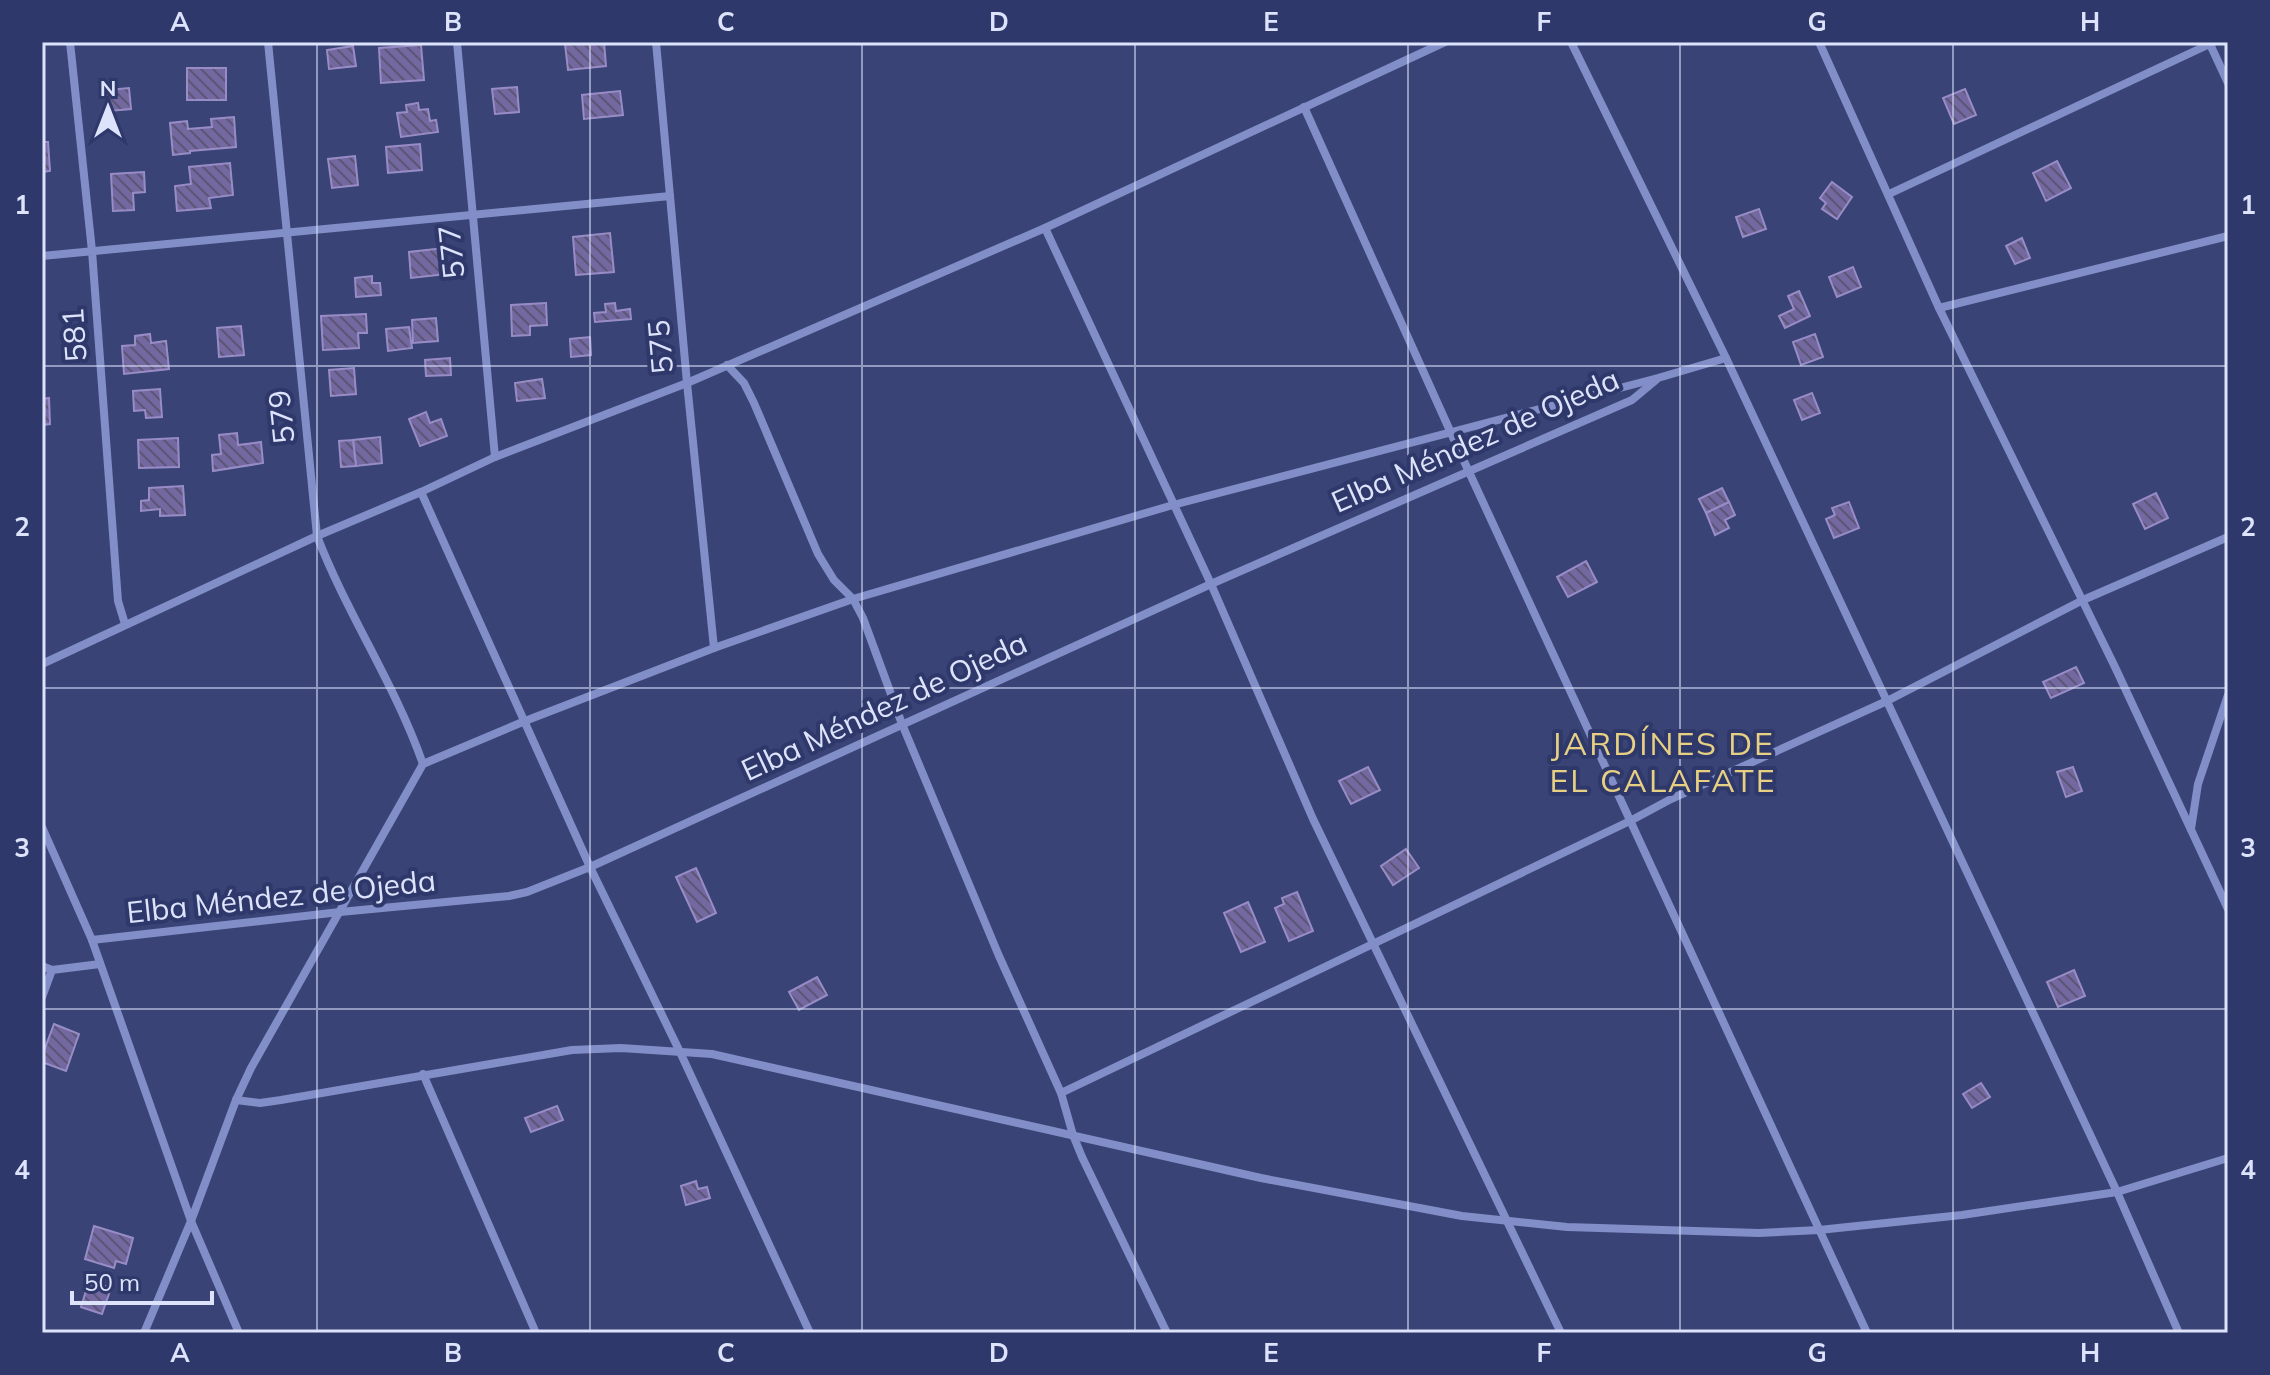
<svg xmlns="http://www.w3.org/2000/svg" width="2270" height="1375" viewBox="0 0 2270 1375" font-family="Mulish,sans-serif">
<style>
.building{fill:url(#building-back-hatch);stroke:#988cc7;stroke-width:2}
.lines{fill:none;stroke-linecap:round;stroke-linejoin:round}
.street{stroke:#818ec7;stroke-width:8}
.grid{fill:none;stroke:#dce3fb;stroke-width:2;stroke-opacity:0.55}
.labels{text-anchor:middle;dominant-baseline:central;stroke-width:8;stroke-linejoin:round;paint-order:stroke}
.street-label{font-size:30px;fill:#dce3fb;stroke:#2f386a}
.neighbourhood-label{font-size:32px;letter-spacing:2px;fill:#e7d083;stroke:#2f386a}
.neatline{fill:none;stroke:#dce3fb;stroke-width:3}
.grid-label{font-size:26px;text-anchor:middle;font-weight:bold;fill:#dce3fb}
</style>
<defs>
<pattern id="building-back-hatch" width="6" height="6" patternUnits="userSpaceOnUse" patternTransform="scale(2)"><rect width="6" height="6" fill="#7468a0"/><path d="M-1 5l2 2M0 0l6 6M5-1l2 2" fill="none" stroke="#5b5676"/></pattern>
</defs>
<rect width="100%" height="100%" fill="#394375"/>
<g class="building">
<polygon points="582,42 604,42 606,66 568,70 565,44"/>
<polygon points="421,45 424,80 381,83 379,48"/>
<polygon points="353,46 356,66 329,69 327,50"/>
<rect x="187" y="68" width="39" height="32"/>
<polygon points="517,87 519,112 495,114 492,89"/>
<polygon points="129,88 131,109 109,111 108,90"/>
<polygon points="1965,89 1976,115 1954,124 1943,98"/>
<polygon points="620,91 623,115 584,119 582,95"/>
<polygon points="418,103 419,110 428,109 430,121 436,120 438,132 401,137 397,113 407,112 406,105"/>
<polygon points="234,117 236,147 190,151 190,153 173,155 170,123 187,121 188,129 212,127 211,119"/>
<polygon points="42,142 48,142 50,171 42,172"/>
<polygon points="420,144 422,170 388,173 386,147"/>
<polygon points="355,156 358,185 332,188 328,159"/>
<polygon points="2057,161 2071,188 2046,201 2033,173"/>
<polygon points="230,163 233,195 209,198 211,208 177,211 175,186 191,184 189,167"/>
<polygon points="144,172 145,192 133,193 134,210 113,211 111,174"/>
<polygon points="1832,182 1852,197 1837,219 1822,209 1826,203 1820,198"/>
<polygon points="1759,209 1766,229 1743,237 1736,217"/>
<polygon points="610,233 614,272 576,275 573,237"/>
<polygon points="2022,238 2030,258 2015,264 2006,246"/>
<polygon points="444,248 446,274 411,278 409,252"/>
<polygon points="1853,267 1861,287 1837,297 1829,277"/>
<polygon points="372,276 372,283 380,283 381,295 356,297 355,278"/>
<polygon points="1799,291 1810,316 1785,328 1779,316 1794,309 1788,296"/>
<polygon points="546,303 547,325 530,326 530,335 512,336 511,305"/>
<polygon points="615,303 616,311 630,309 631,319 595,322 594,313 606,312 605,304"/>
<polygon points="366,314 367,333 358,333 359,348 323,350 321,316"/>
<polygon points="436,318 438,341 413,343 412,320"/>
<polygon points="241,326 244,355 219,357 217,328"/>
<polygon points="409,327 412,348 388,351 386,329"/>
<polygon points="150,334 151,343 166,341 169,369 124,374 122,346 135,345 135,336"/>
<polygon points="1815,334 1823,357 1801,365 1793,342"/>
<polygon points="590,337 591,355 571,357 570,339"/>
<polygon points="450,358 451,375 426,376 425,360"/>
<polygon points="354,368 356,394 331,396 329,370"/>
<polygon points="542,379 545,398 517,401 515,383"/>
<polygon points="160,389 162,417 146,418 145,410 134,411 133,391"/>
<polygon points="1812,393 1820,413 1802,420 1794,400"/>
<polygon points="49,398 50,424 42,425 42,399"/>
<polygon points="426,412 430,423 441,419 447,436 420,446 409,419"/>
<polygon points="237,433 238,445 261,442 263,463 213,471 212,455 221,454 219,435"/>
<polygon points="380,437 382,463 356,466 353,440"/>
<polygon points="178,438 179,467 139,468 138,440"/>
<polygon points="353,440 356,466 341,467 339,441"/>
<polygon points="183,486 185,515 160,516 160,509 141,511 141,501 149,500 149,488"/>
<polygon points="1722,488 1729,502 1706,513 1699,499"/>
<polygon points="2156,493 2168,518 2145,529 2133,504"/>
<polygon points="1729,502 1735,515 1725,520 1729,528 1715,535 1706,513"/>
<polygon points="1849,502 1859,528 1834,538 1826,519 1835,515 1832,508"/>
<polygon points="1586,561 1597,582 1568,597 1557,577"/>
<polygon points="2076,667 2084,683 2051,698 2043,682"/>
<polygon points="1368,767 1380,790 1351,804 1339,781"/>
<polygon points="2073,767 2082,791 2066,797 2057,772"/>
<polygon points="1406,849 1419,868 1393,885 1381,866"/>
<polygon points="696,868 716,913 697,922 676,877"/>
<polygon points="1297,892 1313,931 1289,941 1275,908 1284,904 1282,898"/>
<polygon points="1248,902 1265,942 1241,952 1224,913"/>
<polygon points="2074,970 2085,996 2058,1007 2047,982"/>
<polygon points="817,977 827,995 799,1010 789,992"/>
<polygon points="54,1024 79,1034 66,1071 42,1062 42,1056"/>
<polygon points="1981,1083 1990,1097 1972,1108 1963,1094"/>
<polygon points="557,1106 563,1120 531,1132 525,1118"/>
<polygon points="696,1181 698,1189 707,1187 710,1198 686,1205 681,1186"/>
<polygon points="94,1226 133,1238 126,1264 116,1261 114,1268 85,1259"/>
<polygon points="89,1281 111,1288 102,1314 81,1307"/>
</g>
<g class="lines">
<g class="street">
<polyline points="70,42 92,251 118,601 125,624"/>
<path d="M268,42L317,536C347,614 395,684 423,764"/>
<polyline points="457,42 495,457"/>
<polyline points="656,42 687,383 714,648"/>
<polyline points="1571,42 1726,358 2117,1192 2179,1333"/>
<polyline points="1819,42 1939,308 2115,667 2228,909"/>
<polyline points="2209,42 2228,83"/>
<polyline points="1304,107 1451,433 1867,1333"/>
<polyline points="1889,194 2214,42"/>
<polyline points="1045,228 1211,584 1313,819 1561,1333"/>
<polyline points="42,256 670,196"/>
<polyline points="1939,308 2228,236"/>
<polyline points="727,365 744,383 754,403 818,554 834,580 853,599 863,618 902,724 999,956 1061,1093 1073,1135 1082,1157 1167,1333"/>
<polyline points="421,492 590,867 680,1052 810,1333"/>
<polyline points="42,664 317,536 421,492 495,457 687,383 1045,228 1445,42"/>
<polyline points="42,827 92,940 191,1221 239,1333"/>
<polyline points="2191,829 2198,784 2228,695"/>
<polyline points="92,940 340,912 509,896 527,892 590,867 1211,584 1632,400 1656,380"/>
<polyline points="42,966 52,970 100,964"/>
<polyline points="42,997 52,970"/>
<polyline points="423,1074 536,1333"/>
<polyline points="1061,1093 1630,821 1671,799 1887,701 2083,600 2228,537"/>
<polyline points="236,1100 260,1103 281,1100 572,1050 621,1048 712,1054 1261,1178 1462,1216 1567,1227 1759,1233 1819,1230 1962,1215 2117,1192 2228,1158"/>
<polyline points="144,1333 191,1221 236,1100 251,1068 423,764 525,721 714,648 853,599 1173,505 1658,378 1726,358"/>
</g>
</g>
<path class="grid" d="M317,42V1333M590,42V1333M862,42V1333M1135,42V1333M1408,42V1333M1680,42V1333M1953,42V1333M42,366H2228M42,688H2228M42,1009H2228"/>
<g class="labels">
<g class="street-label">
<text transform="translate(451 252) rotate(-96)">577</text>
<text transform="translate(74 335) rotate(-94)">581</text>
<text transform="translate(660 347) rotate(-95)">575</text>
<text transform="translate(281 417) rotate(-96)">579</text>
<text transform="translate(1475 440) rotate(-24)">Elba Méndez de Ojeda</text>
<text transform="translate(884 706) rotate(-25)">Elba Méndez de Ojeda</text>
<text transform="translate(281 896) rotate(-6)">Elba Méndez de Ojeda</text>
</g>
<g class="neighbourhood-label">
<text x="1663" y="743">JARDÍNES DE<tspan x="1663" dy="37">EL CALAFATE</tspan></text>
</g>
</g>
<rect width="2270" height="1375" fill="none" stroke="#2f386a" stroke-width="88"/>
<g transform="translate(108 108)" stroke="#2f386a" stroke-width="6" paint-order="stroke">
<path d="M0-6L14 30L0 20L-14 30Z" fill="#dce3fb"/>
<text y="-12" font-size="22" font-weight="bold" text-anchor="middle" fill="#dce3fb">N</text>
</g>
<path d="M72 1291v12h140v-12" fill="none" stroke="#dce3fb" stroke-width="4"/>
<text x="84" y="1291" font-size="24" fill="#dce3fb" stroke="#2f386a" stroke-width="6" paint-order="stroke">50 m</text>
<rect x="44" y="44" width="2182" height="1287" class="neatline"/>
<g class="grid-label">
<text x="180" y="31">A</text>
<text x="453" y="31">B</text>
<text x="726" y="31">C</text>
<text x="999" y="31">D</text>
<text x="1271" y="31">E</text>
<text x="1544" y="31">F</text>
<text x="1817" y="31">G</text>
<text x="2090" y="31">H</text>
<text x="22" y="214">1</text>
<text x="2248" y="214">1</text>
<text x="22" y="536">2</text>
<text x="2248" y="536">2</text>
<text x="22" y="857">3</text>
<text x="2248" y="857">3</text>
<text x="22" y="1179">4</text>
<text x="2248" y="1179">4</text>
<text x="180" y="1362">A</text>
<text x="453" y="1362">B</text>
<text x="726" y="1362">C</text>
<text x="999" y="1362">D</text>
<text x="1271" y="1362">E</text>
<text x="1544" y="1362">F</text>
<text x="1817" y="1362">G</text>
<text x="2090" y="1362">H</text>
</g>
</svg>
